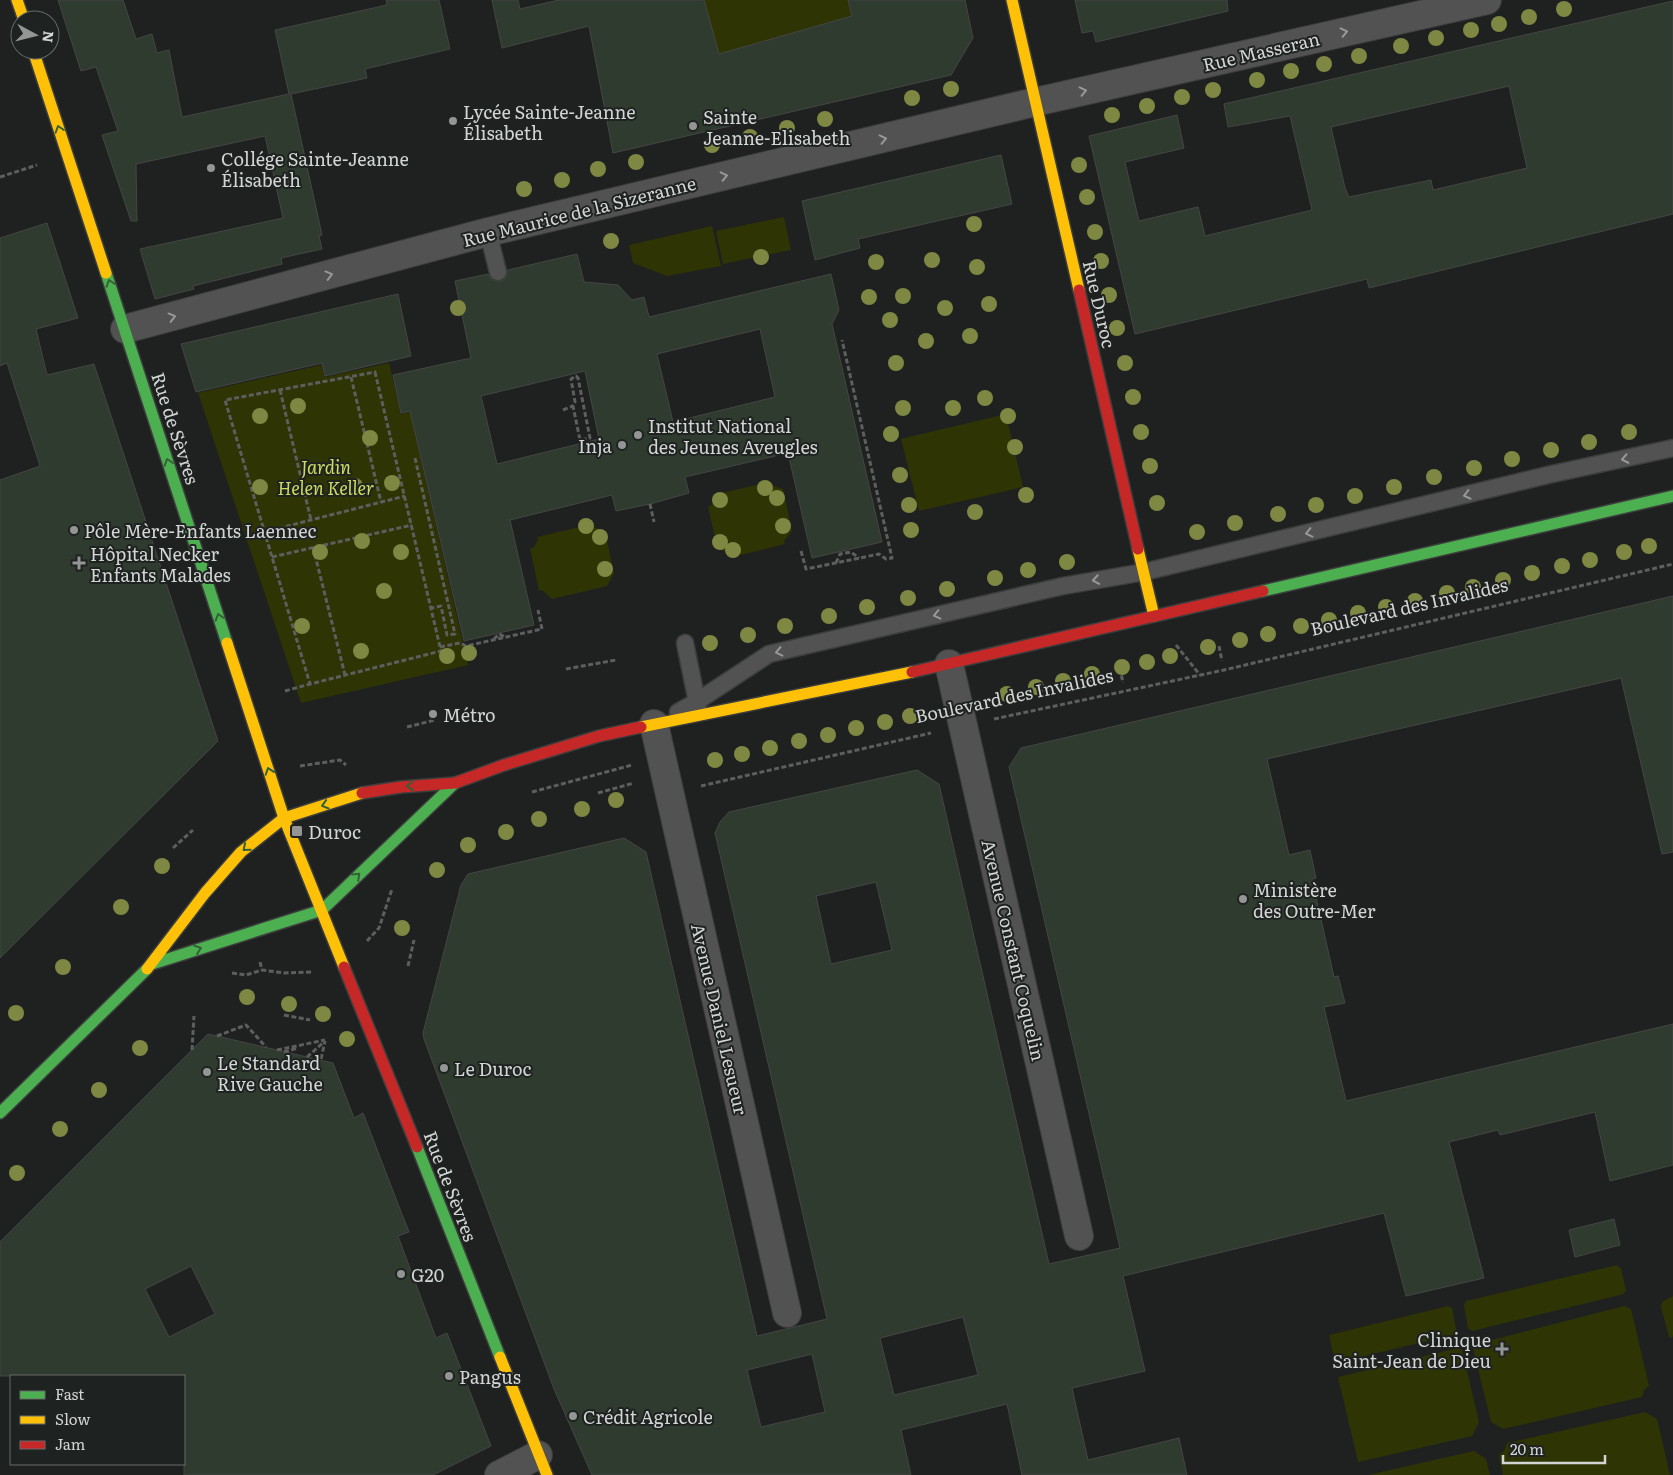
<svg xmlns="http://www.w3.org/2000/svg" width="1673" height="1475" viewBox="0 0 1673 1475" font-family="Literata,serif">
<style>
.green{fill:#2f3404}
.building{fill:#2f3b2e;stroke:#454645;fill-rule:evenodd}
.lines{fill:none;stroke-linecap:round;stroke-linejoin:round}
.lane-casing{stroke:#3c3e3d;stroke-width:19}
.street-casing{stroke:#3c3e3d;stroke-width:30}
.fast-casing{stroke:#3c3e3d;stroke-width:14}
.slow-casing{stroke:#3c3e3d;stroke-width:14}
.jam-casing{stroke:#3c3e3d;stroke-width:14}
.path{stroke:#5d5e5e;stroke-width:3;stroke-dasharray:5 2.5;stroke-linecap:butt}
.lane{stroke:#525252;stroke-width:16}
.street{stroke:#525252;stroke-width:28}
.fast{stroke:#4caf50;stroke-width:11}
.slow{stroke:#ffc107;stroke-width:11}
.jam{stroke:#c62828;stroke-width:11}
.tree{fill:#7f8843}
.oneway{stroke:#989a9a}
.oneway2{stroke:#336136}
.poi-dot{fill:#939695;stroke:#1e2220;stroke-width:2}
.labels{text-anchor:middle;dominant-baseline:central;stroke-width:4;stroke-linejoin:round;paint-order:stroke}
.street-label{font-size:18px;fill:#d2d5d4;stroke:#1e2220}
.poi-label{font-size:18px;fill:#d2d5d4;stroke:#1e2220;text-anchor:start}
.park-label{font-size:18px;font-style:italic;fill:#cddc5f;stroke:#1e2220}
</style>
<rect width="100%" height="100%" fill="#1f2120"/>
<g class="green">
<polygon points="704,0 848,0 852,16 719,54"/>
<polygon points="784,217 791,250 723,264 716,231"/>
<polygon points="712,226 721,266 667,276 633,263 629,245"/>
<polygon points="389,363 401,414 410,412 468,665 301,703 198,393 321,365 325,377"/>
<polygon points="1006,414 1023,487 919,511 901,439"/>
<polygon points="770,482 771,485 783,489 792,531 784,541 785,544 732,557 731,554 717,548 708,506 711,506 717,494"/>
<polygon points="592,524 593,527 605,531 614,573 607,586 552,599 542,590 539,591 530,548 533,548 538,540 537,537"/>
<polygon points="1617,1265 1621,1269 1626,1290 1624,1294 1472,1331 1468,1328 1464,1306 1466,1301"/>
<polygon points="1673,1296 1673,1335 1672,1338 1669,1337 1661,1307 1662,1302"/>
<polygon points="1448,1306 1452,1308 1457,1334 1335,1363 1329,1335"/>
<polygon points="1624,1306 1631,1309 1649,1386 1644,1390 1642,1397 1503,1429 1491,1422 1473,1348 1476,1344"/>
<polygon points="1458,1348 1462,1350 1479,1422 1472,1436 1358,1462 1338,1377"/>
<polygon points="1645,1412 1657,1419 1670,1475 1503,1475 1499,1455 1504,1451 1507,1443"/>
<polygon points="1474,1451 1486,1459 1490,1475 1368,1475"/>
</g>
<g class="building">
<polygon points="58,0 123,0 136,39 152,34 157,53 169,50 182,117 289,94 275,30 387,5 386,0 439,0 450,49 365,69 367,78 291,94 322,235 319,236 322,249 281,258 282,264 193,286 194,289 155,299 140,249 283,218 265,136 136,164 137,221 131,221 102,135 118,131 96,67 81,71"/>
<polygon points="492,0 518,0 520,9 559,0 704,0 719,54 852,16 848,0 965,0 973,38 951,75 613,153 589,26 502,48"/>
<polygon points="1075,0 1227,0 1228,11 1096,42 1093,31 1082,33"/>
<path d="M1673,1V214L1369,288L1367,279L1135,334L1089,136L1177,115L1184,148L1125,162L1139,221L1198,207L1205,236L1312,210L1290,116L1228,127L1224,104ZM1509,86L1527,168L1433,190L1431,180L1349,197L1345,188L1331,127Z"/>
<polygon points="1001,155 1012,204 858,239 860,248 815,260 802,201"/>
<polygon points="47,223 78,318 36,329 47,375 94,364 218,741 0,958 0,480 40,466 7,363 0,366 0,238"/>
<path d="M577,254L584,282L618,285L632,300L644,297L649,317L831,274L839,310L832,324L882,542L812,558L788,453L685,477L689,493L650,504L616,511L612,495L510,520L534,625L464,641L410,411L401,413L393,375L471,358L455,281L488,274L491,279L500,282L505,279L508,270ZM760,329L775,397L673,422L657,354ZM585,371L599,439L497,464L481,396Z"/>
<polygon points="398,294 411,356 325,376 322,363 196,392 181,344"/>
<path d="M1673,596V852L1662,854L1621,678L1267,759L1289,855L1310,850L1316,878L1312,879L1334,977L1338,976L1345,1003L1324,1007L1346,1101L1673,1024V1165L1610,1181L1595,1112L1500,1135L1498,1130L1449,1142L1484,1278L1406,1296L1384,1213L1123,1276L1145,1371L1072,1388L1088,1460L1179,1438L1187,1475H1022L1007,1404L901,1430L911,1475H592L554,1389L424,1039L423,1033L461,885L468,874L624,838L646,852L757,1336L827,1319L715,833L720,822L729,812L917,770L939,784L1049,1264L1120,1248L1009,767L1021,748ZM876,882L892,950L831,964L816,896ZM963,1317L978,1375L894,1395L880,1338ZM812,1354L825,1412L761,1427L747,1370Z"/>
<path d="M208,1034L333,1063L354,1118L363,1113L398,1204L409,1232L398,1236L436,1338L447,1333L491,1446L433,1475H184V1376H0V1242ZM191,1266L215,1314L169,1337L145,1289Z"/>
<polygon points="1614,1219 1620,1245 1575,1257 1569,1230"/>
</g>
<g class="lines">
<g class="lane-casing">
<g id="lane">
<polyline points="488,232 498,272"/>
<polyline points="685,643 699,712"/>
<polyline points="678,712 696,702 769,654 1063,586 1144,572 1552,474 1673,448"/>
</g>
</g>
<g class="street-casing">
<g id="street">
<polyline points="125,329 488,232 1035,102 1487,0"/>
<polyline points="949,664 1079,1236"/>
<polyline points="654,724 787,1313"/>
<polyline points="499,1475 538,1455"/>
</g>
</g>
<g class="fast-casing">
<g id="fast">
<polyline points="106,273 227,643"/>
<polyline points="1263,591 1673,496"/>
<polyline points="152,964 322,910 455,783"/>
<polyline points="0,1113 147,969"/>
<polyline points="417,1147 500,1357"/>
</g>
</g>
<g class="slow-casing">
<g id="slow">
<polyline points="17,0 24,20"/>
<polyline points="1012,0 1079,290"/>
<polyline points="33,50 106,273"/>
<polyline points="1138,549 1154,616"/>
<polyline points="227,643 284,818 344,967"/>
<polyline points="641,727 912,672"/>
<polyline points="147,969 205,893 241,852 284,818 362,793"/>
<polyline points="500,1357 547,1475"/>
</g>
</g>
<g class="jam-casing">
<g id="jam">
<polyline points="1079,290 1138,549"/>
<polyline points="912,672 1263,591"/>
<polyline points="362,793 401,787 455,783 504,765 599,736 641,727"/>
<polyline points="344,967 417,1147"/>
</g>
</g>
<g class="path">
<polyline points="0,177 37,165"/>
<polygon points="375,372 441,651 310,684 225,400"/>
<polygon points="576,376 578,378 590,438 580,440 573,406 575,402 571,379"/>
<polyline points="351,377 381,502"/>
<polyline points="280,390 311,520"/>
<polyline points="563,410 573,406"/>
<polyline points="415,458 455,634 447,635 441,606 432,608"/>
<polyline points="650,504 654,522"/>
<polyline points="264,532 405,496"/>
<polyline points="313,547 345,675"/>
<polyline points="801,551 806,569 879,554 886,559 892,558 842,340"/>
<polyline points="272,557 412,525"/>
<polyline points="836,563 840,554 851,552 859,558"/>
<polyline points="494,639 499,634 505,637"/>
<polyline points="1176,645 1200,675"/>
<polyline points="1219,646 1222,661"/>
<polyline points="440,647 460,643 466,646 542,629 538,610"/>
<polyline points="1120,668 1123,683"/>
<polyline points="566,669 616,660"/>
<polyline points="285,691 310,684"/>
<polyline points="994,719 1224,670 1673,564"/>
<polyline points="407,727 435,720"/>
<polyline points="300,766 340,760 346,765"/>
<polyline points="701,786 931,733"/>
<polyline points="532,792 632,765"/>
<polyline points="598,793 634,783"/>
<polyline points="173,848 193,830"/>
<polyline points="367,941 379,928 392,889"/>
<polyline points="260,962 262,970 284,973 312,972"/>
<polyline points="408,966 414,940"/>
<polyline points="232,973 246,975 262,970"/>
<polyline points="284,1015 310,1020"/>
<polyline points="217,1036 246,1025 266,1047"/>
<polyline points="192,1050 194,1016"/>
<polyline points="277,1050 325,1040"/>
<polyline points="284,1052 298,1048"/>
<polyline points="307,1057 325,1041"/>
<polyline points="321,1059 325,1041"/>
</g>
<use href="#lane" class="lane"/>
<use href="#street" class="street"/>
<use href="#fast" class="fast"/>
<use href="#slow" class="slow"/>
<use href="#jam" class="jam"/>
</g>
<g class="tree">
<circle cx="1564" cy="9" r="8"/>
<circle cx="1529" cy="17" r="8"/>
<circle cx="1499" cy="24" r="8"/>
<circle cx="1471" cy="30" r="8"/>
<circle cx="1436" cy="38" r="8"/>
<circle cx="1401" cy="46" r="8"/>
<circle cx="1359" cy="56" r="8"/>
<circle cx="1324" cy="64" r="8"/>
<circle cx="1291" cy="71" r="8"/>
<circle cx="1257" cy="80" r="8"/>
<circle cx="951" cy="89" r="8"/>
<circle cx="1213" cy="90" r="8"/>
<circle cx="1182" cy="97" r="8"/>
<circle cx="912" cy="98" r="8"/>
<circle cx="1147" cy="106" r="8"/>
<circle cx="1112" cy="115" r="8"/>
<circle cx="825" cy="119" r="8"/>
<circle cx="787" cy="128" r="8"/>
<circle cx="750" cy="137" r="8"/>
<circle cx="712" cy="145" r="8"/>
<circle cx="636" cy="162" r="8"/>
<circle cx="1079" cy="165" r="8"/>
<circle cx="598" cy="169" r="8"/>
<circle cx="562" cy="180" r="8"/>
<circle cx="524" cy="189" r="8"/>
<circle cx="1087" cy="197" r="8"/>
<circle cx="974" cy="224" r="8"/>
<circle cx="1095" cy="232" r="8"/>
<circle cx="611" cy="241" r="8"/>
<circle cx="761" cy="257" r="8"/>
<circle cx="932" cy="260" r="8"/>
<circle cx="1101" cy="261" r="8"/>
<circle cx="876" cy="262" r="8"/>
<circle cx="977" cy="267" r="8"/>
<circle cx="1109" cy="295" r="8"/>
<circle cx="903" cy="296" r="8"/>
<circle cx="869" cy="297" r="8"/>
<circle cx="989" cy="304" r="8"/>
<circle cx="458" cy="308" r="8"/>
<circle cx="945" cy="308" r="8"/>
<circle cx="890" cy="320" r="8"/>
<circle cx="1117" cy="328" r="8"/>
<circle cx="970" cy="336" r="8"/>
<circle cx="926" cy="341" r="8"/>
<circle cx="896" cy="363" r="8"/>
<circle cx="1125" cy="363" r="8"/>
<circle cx="1133" cy="397" r="8"/>
<circle cx="985" cy="398" r="8"/>
<circle cx="298" cy="406" r="8"/>
<circle cx="903" cy="408" r="8"/>
<circle cx="953" cy="408" r="8"/>
<circle cx="260" cy="416" r="8"/>
<circle cx="1008" cy="416" r="8"/>
<circle cx="1141" cy="432" r="8"/>
<circle cx="1629" cy="432" r="8"/>
<circle cx="891" cy="434" r="8"/>
<circle cx="370" cy="438" r="8"/>
<circle cx="1589" cy="442" r="8"/>
<circle cx="1015" cy="447" r="8"/>
<circle cx="1551" cy="450" r="8"/>
<circle cx="1512" cy="459" r="8"/>
<circle cx="1150" cy="466" r="8"/>
<circle cx="1474" cy="468" r="8"/>
<circle cx="900" cy="475" r="8"/>
<circle cx="1434" cy="477" r="8"/>
<circle cx="392" cy="483" r="8"/>
<circle cx="355" cy="486" r="8"/>
<circle cx="260" cy="487" r="8"/>
<circle cx="1394" cy="487" r="8"/>
<circle cx="765" cy="488" r="8"/>
<circle cx="1026" cy="495" r="8"/>
<circle cx="1355" cy="496" r="8"/>
<circle cx="777" cy="498" r="8"/>
<circle cx="720" cy="500" r="8"/>
<circle cx="1157" cy="503" r="8"/>
<circle cx="909" cy="505" r="8"/>
<circle cx="1316" cy="505" r="8"/>
<circle cx="975" cy="512" r="8"/>
<circle cx="1278" cy="514" r="8"/>
<circle cx="1235" cy="523" r="8"/>
<circle cx="586" cy="526" r="8"/>
<circle cx="783" cy="526" r="8"/>
<circle cx="911" cy="530" r="8"/>
<circle cx="1197" cy="532" r="8"/>
<circle cx="600" cy="537" r="8"/>
<circle cx="362" cy="541" r="8"/>
<circle cx="720" cy="542" r="8"/>
<circle cx="1649" cy="546" r="8"/>
<circle cx="733" cy="550" r="8"/>
<circle cx="320" cy="552" r="8"/>
<circle cx="401" cy="552" r="8"/>
<circle cx="1624" cy="552" r="8"/>
<circle cx="1590" cy="560" r="8"/>
<circle cx="1067" cy="562" r="8"/>
<circle cx="1562" cy="566" r="8"/>
<circle cx="605" cy="569" r="8"/>
<circle cx="1028" cy="570" r="8"/>
<circle cx="1532" cy="573" r="8"/>
<circle cx="995" cy="578" r="8"/>
<circle cx="1503" cy="580" r="8"/>
<circle cx="1473" cy="587" r="8"/>
<circle cx="947" cy="589" r="8"/>
<circle cx="384" cy="591" r="8"/>
<circle cx="1447" cy="593" r="8"/>
<circle cx="908" cy="598" r="8"/>
<circle cx="1415" cy="601" r="8"/>
<circle cx="867" cy="607" r="8"/>
<circle cx="1386" cy="607" r="8"/>
<circle cx="1358" cy="613" r="8"/>
<circle cx="829" cy="616" r="8"/>
<circle cx="1329" cy="620" r="8"/>
<circle cx="302" cy="626" r="8"/>
<circle cx="785" cy="626" r="8"/>
<circle cx="1301" cy="626" r="8"/>
<circle cx="1268" cy="634" r="8"/>
<circle cx="748" cy="635" r="8"/>
<circle cx="1240" cy="640" r="8"/>
<circle cx="710" cy="643" r="8"/>
<circle cx="1208" cy="647" r="8"/>
<circle cx="361" cy="651" r="8"/>
<circle cx="469" cy="653" r="8"/>
<circle cx="447" cy="656" r="8"/>
<circle cx="1170" cy="656" r="8"/>
<circle cx="1147" cy="662" r="8"/>
<circle cx="1122" cy="667" r="8"/>
<circle cx="1092" cy="674" r="8"/>
<circle cx="1063" cy="681" r="8"/>
<circle cx="1036" cy="687" r="8"/>
<circle cx="1007" cy="694" r="8"/>
<circle cx="910" cy="716" r="8"/>
<circle cx="885" cy="722" r="8"/>
<circle cx="856" cy="728" r="8"/>
<circle cx="828" cy="735" r="8"/>
<circle cx="799" cy="741" r="8"/>
<circle cx="770" cy="748" r="8"/>
<circle cx="742" cy="754" r="8"/>
<circle cx="715" cy="760" r="8"/>
<circle cx="616" cy="800" r="8"/>
<circle cx="582" cy="809" r="8"/>
<circle cx="539" cy="819" r="8"/>
<circle cx="506" cy="832" r="8"/>
<circle cx="468" cy="845" r="8"/>
<circle cx="162" cy="866" r="8"/>
<circle cx="437" cy="870" r="8"/>
<circle cx="121" cy="907" r="8"/>
<circle cx="402" cy="928" r="8"/>
<circle cx="63" cy="967" r="8"/>
<circle cx="247" cy="997" r="8"/>
<circle cx="289" cy="1004" r="8"/>
<circle cx="16" cy="1013" r="8"/>
<circle cx="323" cy="1014" r="8"/>
<circle cx="347" cy="1039" r="8"/>
<circle cx="140" cy="1048" r="8"/>
<circle cx="99" cy="1090" r="8"/>
<circle cx="60" cy="1129" r="8"/>
<circle cx="17" cy="1173" r="8"/>
</g>
<defs><path id="oneway-chevron" d="M-2-3.5L2.5 0L-2 3.5" fill="none" stroke-width="1.6" stroke-linecap="round" stroke-linejoin="round" transform="scale(1.25)"/></defs>
<g class="oneway">
<use href="#oneway-chevron" transform="translate(1344 32) rotate(-13)"/>
<use href="#oneway-chevron" transform="translate(1083 91) rotate(-13)"/>
<use href="#oneway-chevron" transform="translate(883 139) rotate(-13)"/>
<use href="#oneway-chevron" transform="translate(724 176) rotate(-13)"/>
<use href="#oneway-chevron" transform="translate(329 275) rotate(-15)"/>
<use href="#oneway-chevron" transform="translate(172 317) rotate(-15)"/>
<use href="#oneway-chevron" transform="translate(1625 459) rotate(168)"/>
<use href="#oneway-chevron" transform="translate(1467 495) rotate(166)"/>
<use href="#oneway-chevron" transform="translate(1309 533) rotate(167)"/>
<use href="#oneway-chevron" transform="translate(1096 580) rotate(170)"/>
<use href="#oneway-chevron" transform="translate(937 615) rotate(167)"/>
<use href="#oneway-chevron" transform="translate(779 652) rotate(167)"/>
</g>
<g class="oneway2">
<use href="#oneway-chevron" transform="translate(59 129) rotate(-108)"/>
<use href="#oneway-chevron" transform="translate(110 283) rotate(-108)"/>
<use href="#oneway-chevron" transform="translate(168 462) rotate(-108)"/>
<use href="#oneway-chevron" transform="translate(219 617) rotate(-108)"/>
<use href="#oneway-chevron" transform="translate(269 771) rotate(-109)"/>
<use href="#oneway-chevron" transform="translate(410 786) rotate(176)"/>
<use href="#oneway-chevron" transform="translate(325 805) rotate(163)"/>
<use href="#oneway-chevron" transform="translate(246 848) rotate(140)"/>
<use href="#oneway-chevron" transform="translate(357 876) rotate(-44)"/>
<use href="#oneway-chevron" transform="translate(198 949) rotate(-19)"/>
</g>
<g class="poi-dot">
<circle cx="453" cy="121" r="5"/>
<circle cx="693" cy="126" r="5"/>
<circle cx="211" cy="168" r="5"/>
<circle cx="638" cy="435" r="5"/>
<circle cx="622" cy="445" r="5"/>
<circle cx="74" cy="530" r="5"/>
<path d="M76.5 555.5h5v5h5v5h-5v5h-5v-5h-5v-5h5z"/>
<circle cx="433" cy="714" r="5"/>
<rect x="291" y="825" width="12" height="12" rx="2.5"/>
<circle cx="1243" cy="899" r="5"/>
<circle cx="444" cy="1068" r="5"/>
<circle cx="207" cy="1072" r="5"/>
<circle cx="401" cy="1274" r="5"/>
<path d="M1499.5 1341.5h5v5h5v5h-5v5h-5v-5h-5v-5h5z"/>
<circle cx="449" cy="1376" r="5"/>
<circle cx="573" cy="1416" r="5"/>
</g>
<g class="labels">
<g class="street-label">
<text transform="translate(1261 51) rotate(-13)">Rue Masseran</text>
<text transform="translate(579 211) rotate(-14)">Rue Maurice de la Sizeranne</text>
<text transform="translate(1100 304) rotate(77)">Rue Duroc</text>
<text transform="translate(176 428) rotate(72)">Rue de Sèvres</text>
<text transform="translate(1409 606) rotate(-13)">Boulevard des Invalides</text>
<text transform="translate(1014 695) rotate(-12)">Boulevard des Invalides</text>
<text transform="translate(1014 950) rotate(77)">Avenue Constant Coquelin</text>
<text transform="translate(720 1019) rotate(77)">Avenue Daniel Lesueur</text>
<text transform="translate(451 1186) rotate(69)">Rue de Sèvres</text>
</g>
<g class="poi-label">
<text x="463" y="111">Lycée Sainte-Jeanne<tspan x="463" dy="21">Élisabeth</tspan></text>
<text x="703" y="116">Sainte<tspan x="703" dy="21">Jeanne-Elisabeth</tspan></text>
<text x="221" y="158">Collége Sainte-Jeanne<tspan x="221" dy="21">Élisabeth</tspan></text>
<text x="648" y="425">Institut National<tspan x="648" dy="21">des Jeunes Aveugles</tspan></text>
<text x="612" y="445" text-anchor="end">Inja</text>
<text x="84" y="530">Pôle Mère-Enfants Laennec</text>
<text x="90" y="553">Hôpital Necker<tspan x="90" dy="21">Enfants Malades</tspan></text>
<text x="443" y="714">Métro</text>
<text x="308" y="831">Duroc</text>
<text x="1253" y="889">Ministère<tspan x="1253" dy="21">des Outre-Mer</tspan></text>
<text x="217" y="1062">Le Standard<tspan x="217" dy="21">Rive Gauche</tspan></text>
<text x="454" y="1068">Le Duroc</text>
<text x="411" y="1274">G20</text>
<text x="1491" y="1339" text-anchor="end">Clinique<tspan x="1491" dy="21">Saint-Jean de Dieu</tspan></text>
<text x="459" y="1376">Pangus</text>
<text x="583" y="1416">Crédit Agricole</text>
</g>
<g class="park-label">
<text x="326" y="466">Jardin<tspan x="326" dy="21">Helen Keller</tspan></text>
</g>
</g>
<rect x="10" y="1375" width="175" height="90" fill="#1e2220" stroke="#666a68"/>
<rect x="20" y="1391" width="25" height="8" fill="#4caf50" stroke="#666a68"/>
<text x="55" y="1400" font-size="15" fill="#d2d5d4">Fast</text>
<rect x="20" y="1416" width="25" height="8" fill="#ffc107" stroke="#666a68"/>
<text x="55" y="1425" font-size="15" fill="#d2d5d4">Slow</text>
<rect x="20" y="1441" width="25" height="8" fill="#c62828" stroke="#666a68"/>
<text x="55" y="1450" font-size="15" fill="#d2d5d4">Jam</text>
<g transform="translate(35 35) rotate(97)"><circle r="24" fill="#1e2220" stroke="#666a68"/>
<path d="M0-4L9 19L0 12L-9 19Z" fill="#939695"/>
<text y="-8" font-size="14" font-weight="bold" text-anchor="middle" fill="#d2d5d4">N</text>
</g>
<path d="M1503 1455v8h102v-8" fill="none" stroke="#d2d5d4" stroke-width="2.5"/>
<text x="1510" y="1455" font-size="15" fill="#d2d5d4" stroke="#1e2220" stroke-width="4" paint-order="stroke">20 m</text>
</svg>
